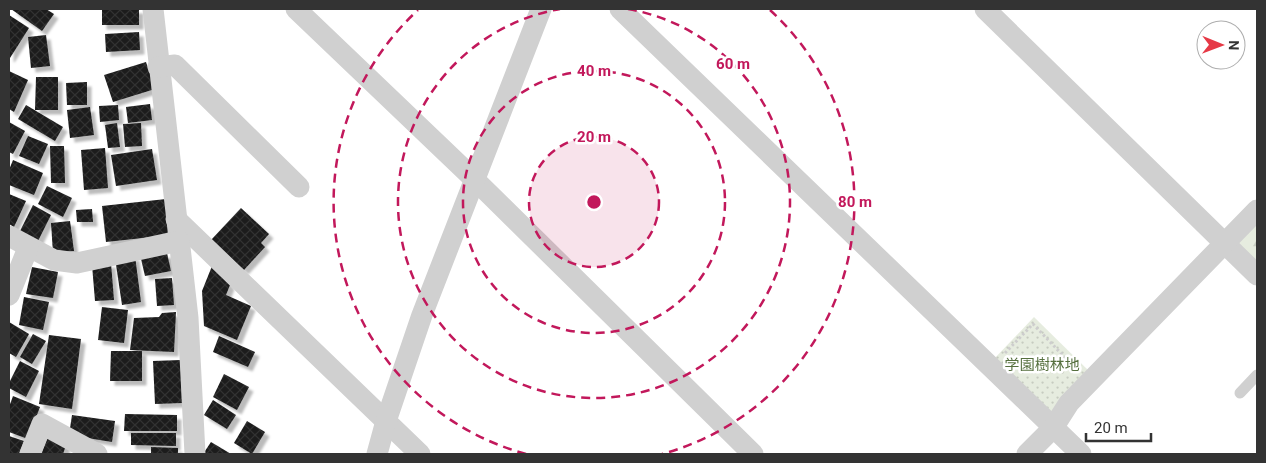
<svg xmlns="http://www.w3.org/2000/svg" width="1266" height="463" viewBox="0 0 1266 463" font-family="Roboto,'Noto Sans JP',sans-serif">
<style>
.grass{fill:url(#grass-dots)}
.forest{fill:url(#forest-firs)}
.building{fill:url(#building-cross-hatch);filter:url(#shadow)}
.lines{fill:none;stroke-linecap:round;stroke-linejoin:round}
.path{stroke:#cdcdcd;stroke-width:3;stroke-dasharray:2.5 2.5;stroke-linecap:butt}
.lane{stroke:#d0d0d0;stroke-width:11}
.street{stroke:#d0d0d0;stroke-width:21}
.ring{fill:none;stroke:#c2185b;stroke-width:2.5;stroke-dasharray:9 6}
.labels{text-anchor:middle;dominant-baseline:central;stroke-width:5;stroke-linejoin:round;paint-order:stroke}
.park-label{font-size:15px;fill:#56703f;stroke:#fff}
.centre{fill:#c2185b;stroke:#fff;stroke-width:2.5}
.ring-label{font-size:15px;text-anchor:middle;font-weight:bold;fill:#c2185b;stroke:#fff;stroke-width:5;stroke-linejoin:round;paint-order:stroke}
</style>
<defs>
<pattern id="grass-dots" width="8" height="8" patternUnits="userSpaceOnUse" patternTransform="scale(1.25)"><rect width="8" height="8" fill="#e6ecdf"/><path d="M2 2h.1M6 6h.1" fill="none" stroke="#c6cbc0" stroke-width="1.8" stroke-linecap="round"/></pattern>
<pattern id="forest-firs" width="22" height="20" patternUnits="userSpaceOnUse" patternTransform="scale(1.25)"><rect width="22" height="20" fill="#e6ecdf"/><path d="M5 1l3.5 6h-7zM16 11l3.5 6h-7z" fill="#c6cbc0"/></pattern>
<pattern id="building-cross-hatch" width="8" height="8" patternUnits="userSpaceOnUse" patternTransform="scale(1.25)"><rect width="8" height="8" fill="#1a1a1a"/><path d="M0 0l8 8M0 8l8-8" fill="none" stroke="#333"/></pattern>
<filter id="shadow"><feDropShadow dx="4.5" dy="4.5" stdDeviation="1" flood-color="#0004"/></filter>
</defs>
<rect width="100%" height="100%" fill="#fff"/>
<polygon class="grass" points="1034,317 1091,373 1052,414 993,360"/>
<polygon class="forest" points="1257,222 1257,265 1235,244"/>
<g class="building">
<polygon points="11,9 46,9 54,14 42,31"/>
<rect x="102" y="9" width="37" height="16"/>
<polygon points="9,15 29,28 10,58 9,57"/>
<polygon points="139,32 140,50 106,52 105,34"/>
<polygon points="46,35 50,66 31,68 28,37"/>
<polygon points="146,62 155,89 113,102 104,75"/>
<polygon points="9,71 28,80 14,112 9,109"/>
<polygon points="36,77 58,77 58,110 35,110"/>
<polygon points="87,82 87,105 67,105 66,83"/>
<polygon points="150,104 152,120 128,123 126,107"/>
<polygon points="26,105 63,127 55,141 18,119"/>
<polygon points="118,105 119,120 100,122 99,106"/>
<polygon points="90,107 94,135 70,138 67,110"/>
<polygon points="9,122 25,131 13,154 9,152"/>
<polygon points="117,123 120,147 108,148 105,125"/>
<polygon points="141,123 142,146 125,147 123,124"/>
<polygon points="28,136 48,144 39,164 19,156"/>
<polygon points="50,146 64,146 65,183 51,183"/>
<polygon points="105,148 108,188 84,190 81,150"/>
<polygon points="152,149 157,180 116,186 111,155"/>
<polygon points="13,160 43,173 34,195 9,185 9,170"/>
<polygon points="47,186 72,198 63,217 38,204"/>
<polygon points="9,194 26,201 14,227 9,224"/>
<polygon points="166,199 170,235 106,242 102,206"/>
<polygon points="33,205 51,215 38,241 20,231"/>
<polygon points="241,208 269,234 261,243 265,247 244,270 211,240"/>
<polygon points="92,209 93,222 77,222 76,210"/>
<polygon points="70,221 74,251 53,253 51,223"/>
<polygon points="167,253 171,271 145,276 141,259"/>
<polygon points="135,256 141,302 122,305 115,258"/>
<polygon points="111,263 114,300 95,301 92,265"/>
<polygon points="212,266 230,285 226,295 251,306 237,340 204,326 202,291"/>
<polygon points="32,267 58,272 53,298 26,294"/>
<polygon points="172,278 174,305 157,306 155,279"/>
<polygon points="24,297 49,302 43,330 19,325"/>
<polygon points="102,307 128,310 124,343 98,340"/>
<polygon points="176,312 174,352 130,350 134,318 159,317 162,313"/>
<polygon points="9,322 29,334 16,357 9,353"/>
<polygon points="33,334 46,341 32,364 20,357"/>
<polygon points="49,335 81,339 72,409 39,404"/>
<polygon points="219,336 255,352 248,367 213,352"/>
<polygon points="111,351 142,351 142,381 110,381"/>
<polygon points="181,360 182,403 155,404 153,361"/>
<polygon points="20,361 39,371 26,397 9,388 9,383"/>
<polygon points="224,374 249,387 237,410 213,397"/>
<polygon points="13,396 40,407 28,439 9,432 9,407"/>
<polygon points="213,400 236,415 227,429 204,415"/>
<polygon points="125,414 177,415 177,431 124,431"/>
<polygon points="72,415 115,421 112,442 69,435"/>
<polygon points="247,421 265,432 252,454 234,443"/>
<polygon points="131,433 176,433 176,446 131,445"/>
<polygon points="9,436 24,441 19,454 9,454"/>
<polygon points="48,436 67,442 63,454 41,454"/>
<polygon points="211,442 231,454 203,454"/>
<polygon points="151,447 178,448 178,454 151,454"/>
</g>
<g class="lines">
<polyline class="path" points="1005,353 1033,324 1075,368"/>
<polyline class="lane" points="1240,393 1257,375"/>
<g class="street">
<polyline points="153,9 188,318 195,454"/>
<polyline points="296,9 474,179 753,454"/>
<polyline points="620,9 1081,454"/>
<polyline points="985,9 1257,275"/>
<polyline points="158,67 175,65 299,187"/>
<polyline points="176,219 420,454"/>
<polyline points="9,236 54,260 77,263 179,241"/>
<polyline points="9,295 28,248"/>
<polyline points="30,454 42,424 97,454"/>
<polyline points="377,454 386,421 422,315 541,9"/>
<polyline points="1027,454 1053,428 1069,403 1257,210"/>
</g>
</g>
<circle cx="594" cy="202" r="65" fill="#c2185b" fill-opacity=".12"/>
<g class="ring">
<circle cx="594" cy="202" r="65"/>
<circle cx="594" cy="202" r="131"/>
<path d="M628 9A196 196 0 1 1 560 9"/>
<path d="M526 454A261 261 0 0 1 418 10M770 10A261 261 0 0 1 662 454"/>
</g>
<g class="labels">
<g class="park-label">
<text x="1042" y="365">学園樹林地</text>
</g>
</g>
<circle cx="594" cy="202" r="8" class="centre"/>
<g class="ring-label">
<text x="733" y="69">60 m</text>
<text x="594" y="76">40 m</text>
<text x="594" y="142">20 m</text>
<text x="855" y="207">80 m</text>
</g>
<rect width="1266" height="463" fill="none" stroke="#333333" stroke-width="20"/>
<g transform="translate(1221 45) rotate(91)"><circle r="24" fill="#ffffff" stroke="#adadad"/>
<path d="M0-4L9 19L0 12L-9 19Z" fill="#e63946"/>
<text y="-8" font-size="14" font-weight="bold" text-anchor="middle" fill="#333333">N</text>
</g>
<path d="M1086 433v8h65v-8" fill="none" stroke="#333333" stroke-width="2.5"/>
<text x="1094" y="433" font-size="15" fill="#333333" stroke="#ffffff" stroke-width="4" paint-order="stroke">20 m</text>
</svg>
